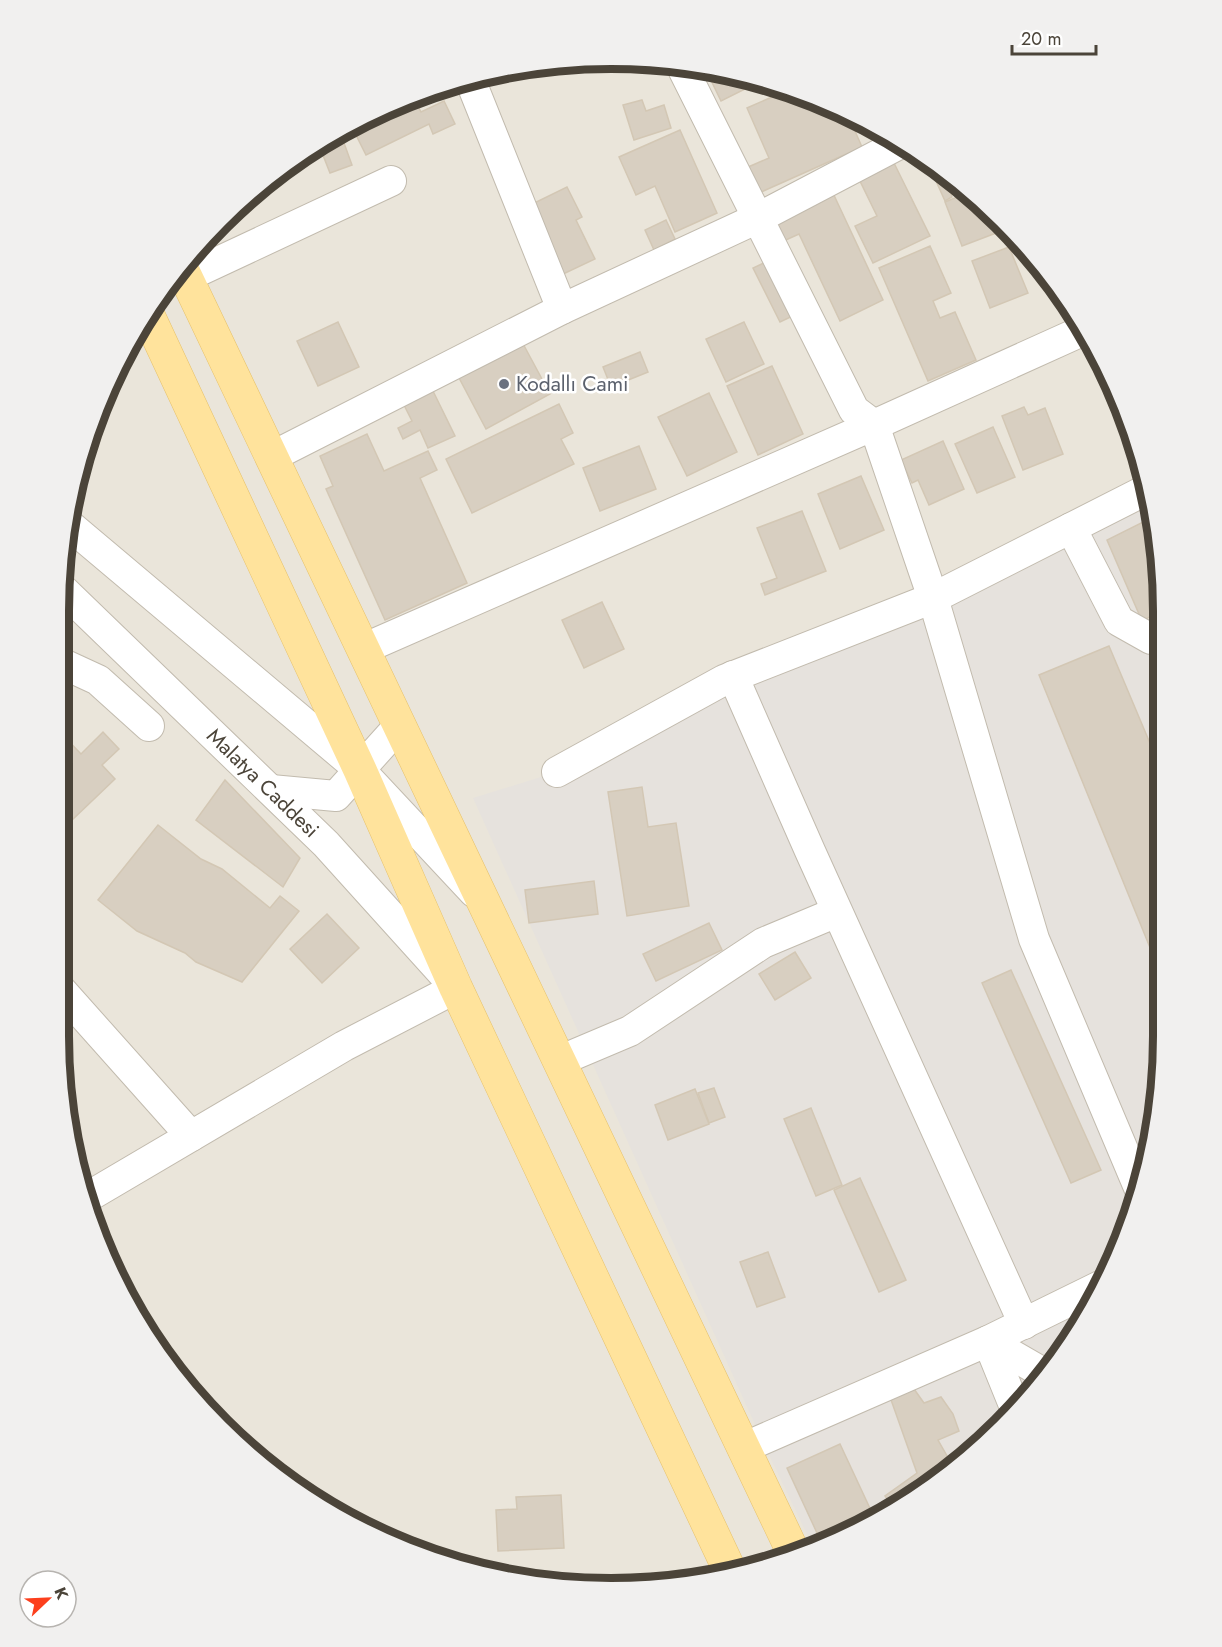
<svg xmlns="http://www.w3.org/2000/svg" width="1222" height="1647" viewBox="0 0 1222 1647" font-family="Jost,sans-serif">
<style>
.residential{fill:#eae5da}
.industrial{fill:#e6e2dd}
.building{fill:#d8cfc1;stroke:#d3c7b4;stroke-width:1.5}
.lines{fill:none;stroke-linecap:round;stroke-linejoin:round}
.minor-casing{stroke:#c2bbae;stroke-width:32}
.major-casing{stroke:#e6c16a;stroke-width:34}
.minor{stroke:#fff;stroke-width:30}
.major{stroke:#ffe39c;stroke-width:33}
.worship-dot{fill:#6b7280;stroke:#fff;stroke-width:2}
.labels{text-anchor:middle;dominant-baseline:central;stroke-width:5;stroke-linejoin:round;paint-order:stroke}
.worship-label{font-size:21px;fill:#5b616d;stroke:#fff;text-anchor:start}
.street-label{font-size:21px;fill:#4b4439;stroke:#fff}
.rim{fill:none;stroke:#4b4439;stroke-width:8}
</style>
<rect width="100%" height="100%" fill="#f6f3ec"/>
<polygon class="residential" points="575,60 683,63 788,88 887,132 975,195 1049,274 1121,399 1159,539 1162,1072 1090,1312 823,1546 683,1584 504,1578 367,1532 247,1452 151,1343 77,1179 59,1036 60,575 77,468 151,304 274,173 366,116 468,77"/>
<polygon class="industrial" points="1145,486 1159,539 1162,1072 1145,1179 1090,1312 1027,1400 948,1474 823,1546 814,1549 762,1440 473,798 557,772"/>
<g class="building">
<polygon points="685,64 761,81 721,101 707,72 692,79"/>
<polygon points="518,69 519,72 478,87 474,76"/>
<polygon points="788,90 790,95 797,92 827,105 831,116 841,112 848,115 862,147 750,197 739,171 769,158 747,108"/>
<polygon points="414,98 421,112 444,101 455,124 433,134 429,124 366,155 351,125 366,116"/>
<polygon points="642,100 646,111 664,105 671,128 634,140 623,105"/>
<polygon points="680,130 717,213 675,232 655,186 636,195 619,157"/>
<polygon points="340,132 352,165 330,173 319,145"/>
<polygon points="893,161 930,236 873,263 855,226 877,216 858,177"/>
<polygon points="927,161 964,188 951,194 952,197 945,201"/>
<polygon points="567,187 582,217 576,220 595,259 559,276 526,207"/>
<polygon points="832,191 883,300 840,321 799,234 777,244 767,221"/>
<polygon points="970,192 1002,224 1004,230 962,246 945,202"/>
<polygon points="666,220 675,239 654,250 645,230"/>
<polygon points="930,246 951,293 933,301 940,318 955,312 976,360 928,381 879,268"/>
<polygon points="1009,247 1028,293 990,308 972,261"/>
<polygon points="770,260 797,314 780,322 753,268"/>
<polygon points="338,322 359,367 318,386 297,341"/>
<polygon points="744,322 764,364 726,382 706,339"/>
<polygon points="521,340 550,394 486,429 457,374"/>
<polygon points="640,352 648,372 611,387 603,367"/>
<polygon points="772,366 803,434 758,455 727,386"/>
<polygon points="432,389 455,436 428,448 420,430 403,439 398,428 412,421 403,403"/>
<polygon points="709,393 737,452 687,476 658,417"/>
<polygon points="559,404 573,433 561,439 574,464 472,513 446,459"/>
<polygon points="1024,407 1028,415 1045,408 1063,454 1023,470 1002,416"/>
<polygon points="993,427 1015,477 977,493 955,444"/>
<polygon points="367,434 384,471 428,451 437,470 420,478 467,583 385,620 326,489 333,486 320,456"/>
<polygon points="943,441 964,489 929,505 918,480 912,483 901,460"/>
<polygon points="639,446 656,489 600,511 583,468"/>
<polygon points="861,476 884,530 840,549 818,494"/>
<polygon points="802,511 826,571 765,595 761,584 777,578 757,528"/>
<polygon points="1153,517 1159,539 1159,612 1142,621 1107,540"/>
<polygon points="602,602 624,649 584,668 562,620"/>
<polygon points="1109,646 1160,767 1162,977 1039,675"/>
<polygon points="59,731 81,754 103,732 119,749 102,765 115,779 70,822 59,810"/>
<polygon points="225,780 300,858 283,887 196,820"/>
<polygon points="642,787 648,827 676,823 689,906 627,916 608,792"/>
<polygon points="158,825 201,859 222,869 270,908 280,896 299,911 242,982 196,962 185,953 137,931 98,900"/>
<polygon points="594,881 598,914 529,923 525,890"/>
<polygon points="327,914 359,948 322,983 290,949"/>
<polygon points="709,923 722,950 656,981 643,954"/>
<polygon points="795,952 811,978 775,1000 759,974"/>
<polygon points="1011,970 1101,1170 1071,1183 982,983"/>
<polygon points="714,1088 725,1117 709,1123 698,1093"/>
<polygon points="695,1089 709,1124 668,1140 655,1105"/>
<polygon points="811,1108 842,1185 816,1196 784,1119"/>
<polygon points="860,1178 906,1280 879,1292 834,1190"/>
<polygon points="768,1252 785,1297 757,1307 740,1262"/>
<polygon points="914,1389 924,1403 941,1397 953,1414 959,1431 938,1440 954,1468 948,1474 892,1506 885,1496 917,1473 890,1397"/>
<polygon points="840,1444 874,1517 823,1546 787,1468"/>
<polygon points="561,1495 564,1548 498,1551 496,1510 517,1509 516,1497"/>
</g>
<g class="lines">
<g class="minor-casing">
<g id="minor">
<polyline points="680,63 854,410 874,425 933,598 1034,939 1140,1190"/>
<polyline points="186,277 391,181"/>
<polyline points="562,309 758,218 901,143"/>
<polyline points="271,457 562,309 469,77"/>
<polyline points="68,524 360,770 474,892"/>
<polyline points="1071,528 1119,621 1151,639"/>
<path id="s1" d="M60,587L326,844L456,988L344,1046L86,1198"/>
<polyline points="363,649 874,425 1082,331"/>
<polyline points="59,662 98,680 149,726"/>
<polyline points="733,676 810,851 1024,1324"/>
<polyline points="557,772 724,680 933,598 1146,490"/>
<polyline points="271,790 336,796 399,726"/>
<polyline points="59,988 191,1136"/>
<polyline points="559,1061 630,1031 763,943 837,912"/>
<polyline points="1016,1410 988,1341 1100,1286"/>
<polyline points="743,1448 988,1341 1045,1374"/>
</g>
</g>
<g class="major-casing">
<g id="major">
<polyline points="183,271 794,1554"/>
<polyline points="147,313 360,770 456,988 730,1571"/>
</g>
</g>
<use href="#minor" class="minor"/>
<use href="#major" class="major"/>
</g>
<circle class="worship-dot" cx="504" cy="384" r="6"/>
<g class="labels">
<g class="worship-label">
<text x="516" y="384">Kodallı Cami</text>
</g>
<g class="street-label">
<text stroke="none"><textPath href="#s1" startOffset="282">Malatya Caddesi</textPath></text>
</g>
</g>
<path d="M0 0H1222V1647H0ZM611 69H611A542 542 0 0 1 1153 611V1036A542 542 0 0 1 611 1578H611A542 542 0 0 1 69 1036V611A542 542 0 0 1 611 69Z" fill="#f1f0ef" fill-rule="evenodd"/>
<path class="rim" d="M611 69H611A542 542 0 0 1 1153 611V1036A542 542 0 0 1 611 1578H611A542 542 0 0 1 69 1036V611A542 542 0 0 1 611 69Z"/>
<g transform="translate(48 1599) rotate(67)"><circle r="28" fill="#ffffff" stroke="#b7b4b0" stroke-width="1.5"/>
<path d="M0-4.5L10 22L0 15L-10 22Z" fill="#fc3f1d"/>
<text y="-9" font-size="16" font-weight="bold" text-anchor="middle" fill="#4b4439">K</text>
</g>
<path d="M1012 45v9h84v-9" fill="none" stroke="#4b4439" stroke-width="3"/>
<text x="1021" y="45" font-size="18" fill="#4b4439" stroke="#ffffff" stroke-width="4.5" paint-order="stroke">20 m</text>
</svg>
